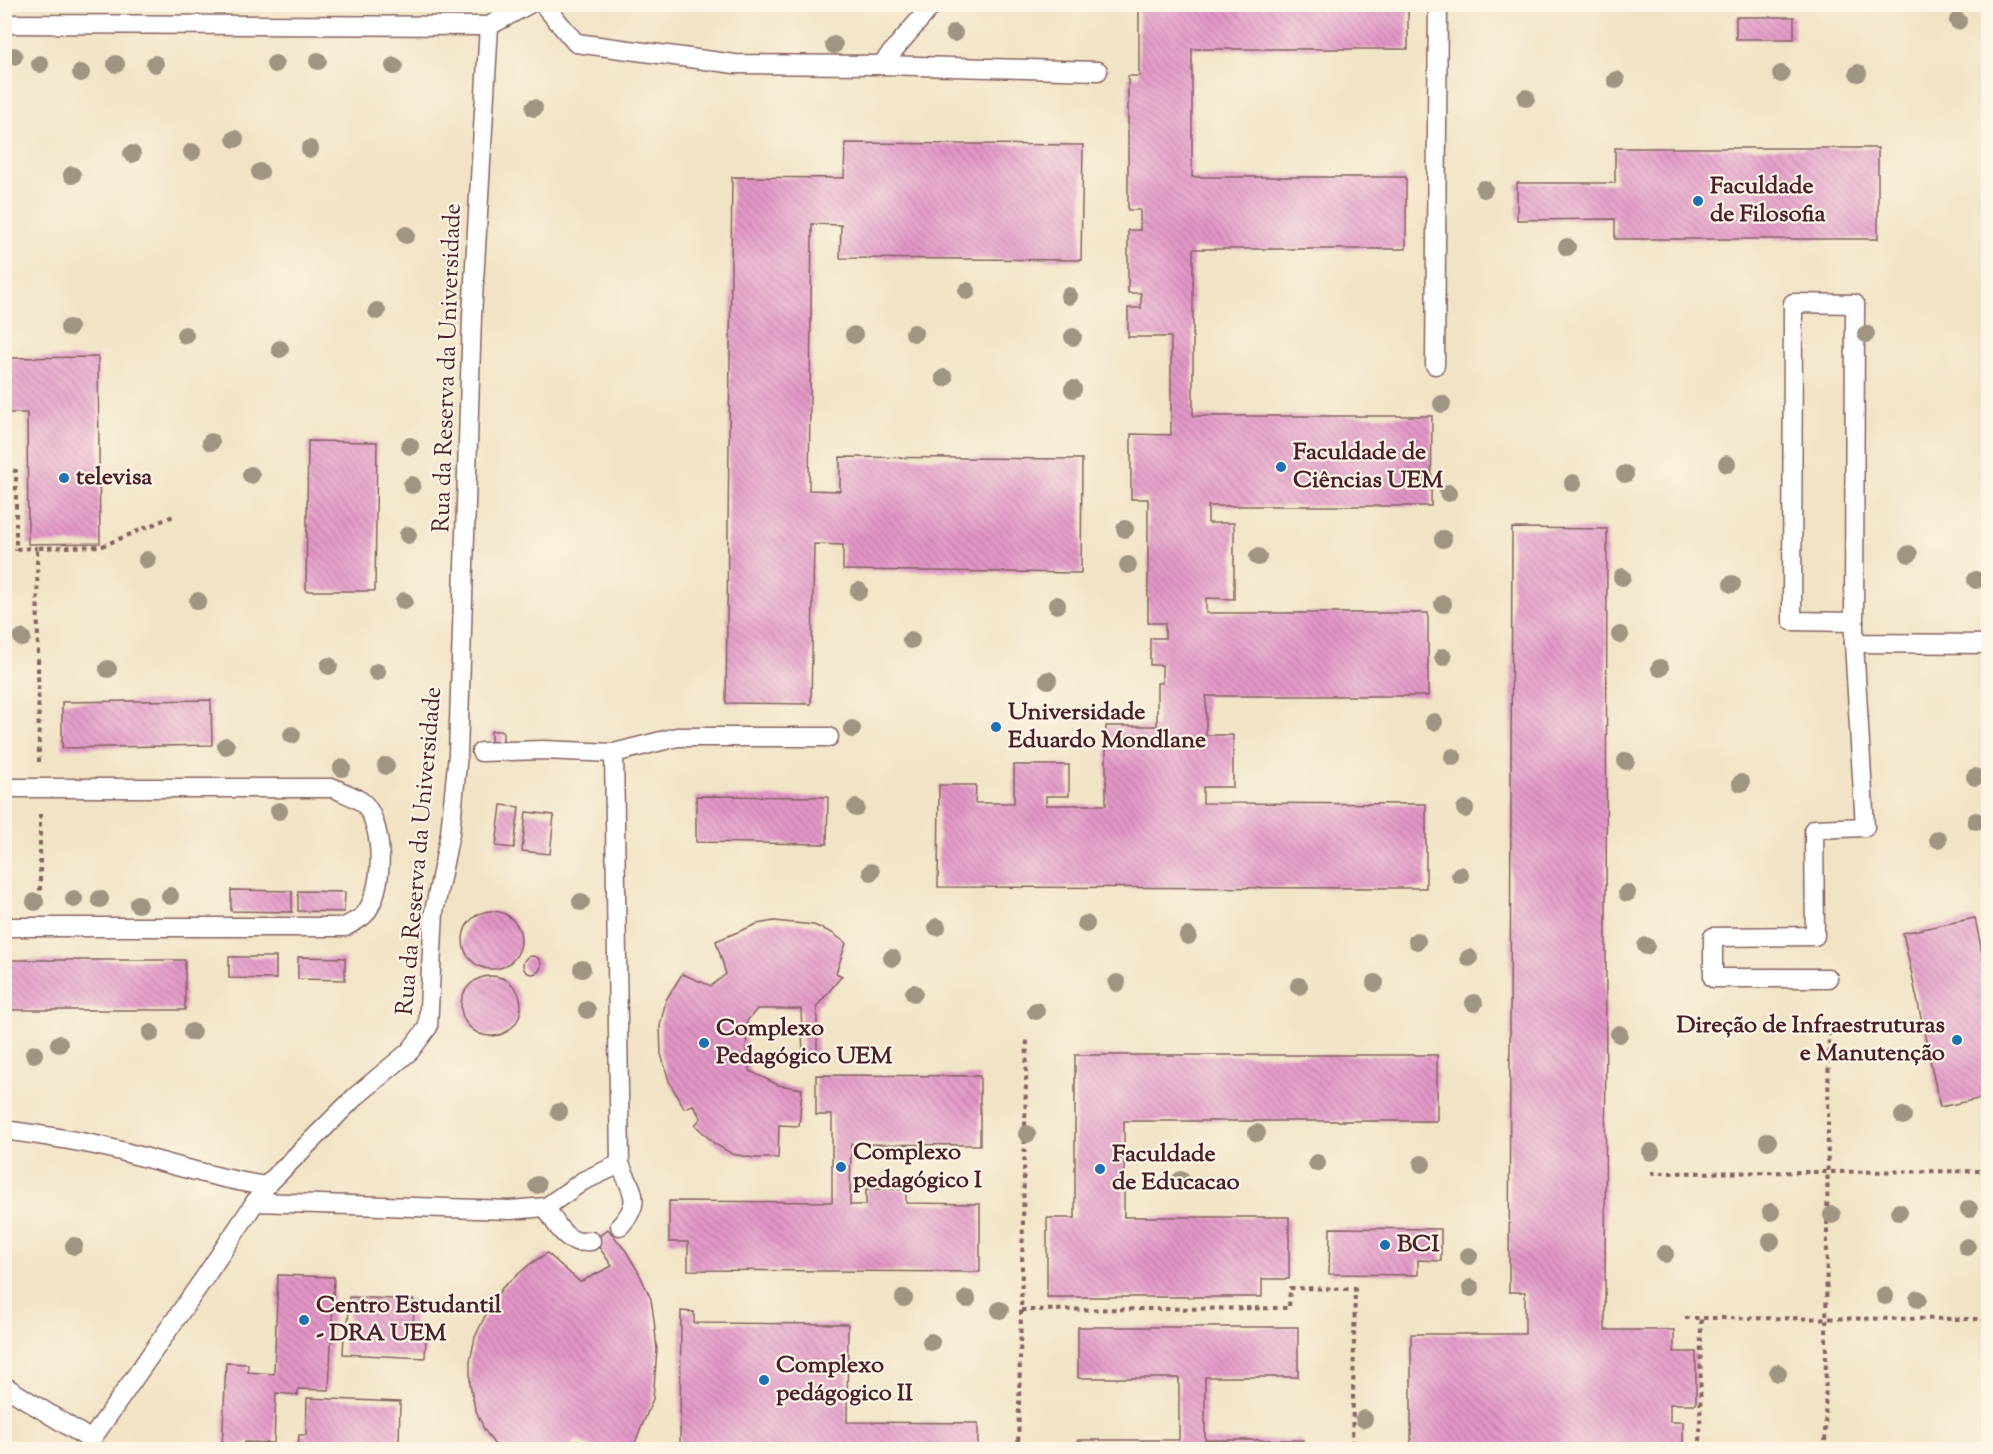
<svg xmlns="http://www.w3.org/2000/svg" width="1993" height="1454" viewBox="0 0 1993 1454" font-family="'Sorts Mill Goudy',serif">
<style>
.building{fill:url(#building-back-hatch)}
.lines{fill:none;stroke-linecap:round;stroke-linejoin:round}
.lane-casing{stroke:#846461;stroke-width:21}
.path{stroke:#846461;stroke-width:4;stroke-dasharray:4.5 4.5;stroke-linecap:butt}
.lane{stroke:#fff;stroke-width:18}
.tree{fill:#a09581}
.poi-dot{fill:#1f6fb2;stroke:#fcf5e5;stroke-width:2}
.labels{text-anchor:middle;dominant-baseline:central;stroke-width:4.5;stroke-linejoin:round;paint-order:stroke}
.poi-label{font-size:24px;font-weight:bold;fill:#4a1f2b;stroke:#fcf5e5;text-anchor:start}
.street-label{font-size:24px;fill:#4a1f2b;stroke:#fcf5e5}
</style>
<defs>
<pattern id="building-back-hatch" width="6" height="6" patternUnits="userSpaceOnUse" patternTransform="scale(1.5)"><rect width="6" height="6" fill="#e397c8"/><path d="M-1 5l2 2M0 0l6 6M5-1l2 2" fill="none" stroke="#ba7ba3"/></pattern>
</defs>
<rect width="100%" height="100%" fill="#fcf5e5"/>
<filter id="ink" filterUnits="userSpaceOnUse"><feTurbulence type="fractalNoise" baseFrequency=".0167" numOctaves="2"/><feDisplacementMap in="SourceGraphic" scale="12" xChannelSelector="R" yChannelSelector="G"/><feConvolveMatrix kernelMatrix="1 2 1 2 8 2 1 2 1" color-interpolation-filters="sRGB"/></filter>
<filter id="wash" filterUnits="userSpaceOnUse"><feTurbulence type="fractalNoise" baseFrequency=".008" numOctaves="4" result="noise"/><feDisplacementMap in="SourceGraphic" scale="24" xChannelSelector="R" yChannelSelector="G"/><feGaussianBlur stdDeviation="1.35" result="paint"/><feColorMatrix in="noise" values="0 0 0 0 0 0 0 0 0 0 0 0 0 0 0 0 0 1.4 0 .05"/><feComposite in="paint" operator="in"/></filter>
<g filter="url(#wash)">
<rect width="100%" height="100%" fill="#f1e3c5"/>
<g id="blocks">
<g class="building">
<polygon points="1139,4 1408,4 1408,49 1192,49 1192,177 1406,177 1406,249 1193,249 1193,416 1432,416 1431,506 1208,506 1208,523 1234,523 1234,599 1206,598 1206,613 1428,613 1428,696 1206,696 1206,735 1233,735 1233,787 1203,787 1203,803 1426,804 1426,888 938,887 939,785 976,785 975,803 1014,803 1014,765 1069,765 1069,796 1046,796 1046,805 1106,805 1106,726 1157,726 1157,683 1162,683 1162,665 1150,665 1150,638 1165,638 1165,623 1148,623 1148,499 1131,499 1131,434 1171,435 1171,337 1128,337 1128,308 1141,308 1141,293 1128,293 1128,230 1140,230 1140,210 1128,210 1128,76 1139,76"/>
<rect x="1736" y="17" width="58" height="22"/>
<polygon points="845,143 1083,145 1081,260 840,258 841,225 812,224 809,490 840,491 840,457 1082,459 1081,573 843,570 843,545 814,544 811,704 726,703 732,177 844,178"/>
<polygon points="1615,148 1878,148 1878,239 1615,239 1615,219 1517,220 1517,183 1615,183"/>
<polygon points="98,357 100,543 28,544 27,413 4,413 4,358"/>
<polygon points="308,441 377,442 375,591 306,591"/>
<polygon points="1512,528 1607,529 1605,1330 1674,1330 1674,1352 1696,1352 1696,1404 1670,1404 1670,1422 1683,1422 1683,1450 1535,1450 1535,1447 1509,1447 1509,1450 1411,1450 1411,1334 1525,1334 1525,1292 1509,1292"/>
<polygon points="211,700 212,745 62,748 62,702"/>
<rect x="491" y="731" width="12" height="12"/>
<polygon points="696,796 828,797 827,844 696,842"/>
<polygon points="501,805 519,807 514,848 496,846"/>
<polygon points="526,812 554,815 550,854 522,851"/>
<polygon points="231,890 292,891 292,912 231,911"/>
<polygon points="298,891 345,892 344,912 298,911"/>
<circle cx="492" cy="940" r="29"/>
<polygon points="1975,918 1988,982 1988,1097 1940,1107 1903,933"/>
<polygon points="774,921 814,925 832,933 846,943 836,973 842,976 817,1006 817,1054 803,1053 801,1009 757,1009 747,1021 746,1054 750,1071 778,1085 802,1089 799,1126 779,1125 778,1158 754,1158 732,1154 715,1144 695,1125 701,1118 693,1105 684,1108 669,1081 661,1054 660,1026 666,1000 682,974 711,986 726,974 716,941 757,924"/>
<circle cx="532" cy="965" r="9"/>
<polygon points="229,957 276,957 276,979 229,978"/>
<polygon points="298,957 345,958 345,980 298,979"/>
<rect x="4" y="960" width="181" height="50"/>
<circle cx="491" cy="1006" r="30"/>
<polygon points="1075,1055 1437,1055 1437,1121 1124,1121 1124,1217 1289,1217 1289,1279 1262,1279 1262,1297 1047,1297 1047,1218 1075,1218"/>
<polygon points="816,1075 980,1076 980,1145 851,1144 850,1205 866,1205 866,1189 906,1189 906,1203 980,1204 980,1272 688,1270 688,1242 669,1242 669,1201 832,1202 832,1115 816,1115"/>
<polygon points="1330,1228 1441,1229 1441,1261 1418,1260 1418,1275 1329,1274"/>
<polygon points="608,1229 626,1251 639,1273 651,1299 654,1320 657,1350 653,1399 635,1443 631,1450 598,1450 577,1440 566,1450 498,1450 484,1429 475,1408 470,1385 470,1361 475,1337 485,1316 502,1288 530,1264 547,1253 580,1282 612,1266 594,1240"/>
<polygon points="278,1275 334,1277 329,1390 298,1389 298,1395 276,1393 274,1443 245,1442 244,1450 222,1449 226,1363 248,1364 248,1372 274,1374"/>
<polygon points="349,1297 414,1300 413,1336 426,1336 425,1358 343,1354 344,1334 348,1334"/>
<polygon points="681,1311 694,1312 694,1323 848,1324 847,1422 978,1423 978,1450 680,1449"/>
<polygon points="1078,1327 1298,1327 1298,1377 1205,1377 1205,1440 1303,1440 1303,1450 1078,1450 1078,1440 1179,1440 1179,1378 1078,1378"/>
<polygon points="307,1398 400,1402 399,1442 406,1442 405,1450 298,1450 299,1435 306,1435"/>
</g>
</g>
</g>
<g filter="url(#ink)">
<use href="#blocks" fill-opacity="0" stroke="#846461" stroke-width="1.5"/>
<g class="lines">
<g class="lane-casing">
<g id="lane">
<polyline points="543,4 576,43 735,64 881,65 1098,71"/>
<polyline points="4,24 489,26 529,4"/>
<polyline points="881,65 933,4"/>
<polyline points="1435,365 1438,4"/>
<polyline points="1854,622 1792,621 1793,303 1855,304 1854,622 1854,643 1988,644"/>
<path d="M481,752L543,750L614,753L620,1164C631,1191 644,1200 620,1226"/>
<polyline points="614,753 677,737 829,737"/>
<path d="M4,788H334C343,793 360,798 366,806C385,832 384,889 365,914C361,919 351,923 345,927H4"/>
<polyline points="1828,978 1713,978 1713,937 1815,936 1814,829 1865,827 1854,643"/>
<path d="M4,1130C41,1135 77,1140 113,1149C164,1162 213,1178 266,1186"/>
<polyline points="255,1202 510,1210 546,1207 583,1181 620,1164"/>
<path d="M546,1207C553,1219 562,1237 576,1241C580,1243 587,1241 591,1241"/>
<polyline points="4,1386 91,1440"/>
<polyline points="87,1450 91,1440 205,1277 266,1186 355,1097 410,1051 428,1027 434,912 450,833 458,754 472,316 489,26"/>
</g>
</g>
<g class="path">
<polyline points="4,470 16,471 16,549 37,548"/>
<polyline points="39,762 37,548 102,546 176,515"/>
<polyline points="40,814 40,900"/>
<polyline points="1651,1173 1988,1171"/>
<polyline points="1021,1310 1289,1308 1290,1288 1355,1289 1352,1450"/>
<polyline points="1685,1318 1988,1319"/>
<polyline points="1018,1450 1027,1038"/>
<polyline points="1700,1450 1701,1318"/>
<polyline points="1825,1450 1829,1018"/>
</g>
<use href="#lane" class="lane"/>
</g>
<g class="tree">
<circle cx="1958" cy="21" r="9"/>
<circle cx="954" cy="33" r="9"/>
<circle cx="834" cy="45" r="9"/>
<circle cx="14" cy="56" r="9"/>
<circle cx="318" cy="61" r="9"/>
<circle cx="40" cy="64" r="9"/>
<circle cx="116" cy="64" r="9"/>
<circle cx="155" cy="64" r="9"/>
<circle cx="275" cy="64" r="9"/>
<circle cx="394" cy="66" r="9"/>
<circle cx="81" cy="73" r="9"/>
<circle cx="1858" cy="73" r="9"/>
<circle cx="1781" cy="74" r="9"/>
<circle cx="1616" cy="80" r="9"/>
<circle cx="1526" cy="98" r="9"/>
<circle cx="534" cy="108" r="9"/>
<circle cx="235" cy="139" r="9"/>
<circle cx="310" cy="149" r="9"/>
<circle cx="192" cy="152" r="9"/>
<circle cx="132" cy="154" r="9"/>
<circle cx="260" cy="172" r="9"/>
<circle cx="72" cy="175" r="9"/>
<circle cx="1484" cy="189" r="9"/>
<circle cx="406" cy="235" r="9"/>
<circle cx="1567" cy="247" r="9"/>
<circle cx="967" cy="291" r="9"/>
<circle cx="1069" cy="296" r="9"/>
<circle cx="377" cy="311" r="9"/>
<circle cx="69" cy="328" r="9"/>
<circle cx="914" cy="333" r="9"/>
<circle cx="1866" cy="334" r="9"/>
<circle cx="185" cy="335" r="9"/>
<circle cx="854" cy="335" r="9"/>
<circle cx="1073" cy="337" r="9"/>
<circle cx="280" cy="349" r="9"/>
<circle cx="944" cy="378" r="9"/>
<circle cx="1073" cy="389" r="9"/>
<circle cx="1442" cy="404" r="9"/>
<circle cx="211" cy="442" r="9"/>
<circle cx="410" cy="446" r="9"/>
<circle cx="1727" cy="464" r="9"/>
<circle cx="1625" cy="474" r="9"/>
<circle cx="251" cy="475" r="9"/>
<circle cx="1573" cy="483" r="9"/>
<circle cx="412" cy="485" r="9"/>
<circle cx="1448" cy="493" r="9"/>
<circle cx="1125" cy="529" r="9"/>
<circle cx="408" cy="535" r="9"/>
<circle cx="1443" cy="539" r="9"/>
<circle cx="1909" cy="554" r="9"/>
<circle cx="1258" cy="557" r="9"/>
<circle cx="147" cy="560" r="9"/>
<circle cx="1128" cy="565" r="9"/>
<circle cx="1622" cy="577" r="9"/>
<circle cx="1976" cy="580" r="9"/>
<circle cx="1732" cy="584" r="9"/>
<circle cx="859" cy="591" r="9"/>
<circle cx="198" cy="601" r="9"/>
<circle cx="404" cy="601" r="9"/>
<circle cx="1443" cy="604" r="9"/>
<circle cx="1057" cy="605" r="9"/>
<circle cx="1620" cy="635" r="9"/>
<circle cx="22" cy="638" r="9"/>
<circle cx="911" cy="640" r="9"/>
<circle cx="1443" cy="657" r="9"/>
<circle cx="329" cy="666" r="9"/>
<circle cx="1660" cy="668" r="9"/>
<circle cx="108" cy="669" r="9"/>
<circle cx="377" cy="672" r="9"/>
<circle cx="1048" cy="680" r="9"/>
<circle cx="1434" cy="722" r="9"/>
<circle cx="852" cy="729" r="9"/>
<circle cx="292" cy="735" r="9"/>
<circle cx="226" cy="746" r="9"/>
<circle cx="1453" cy="757" r="9"/>
<circle cx="1626" cy="761" r="9"/>
<circle cx="386" cy="766" r="9"/>
<circle cx="342" cy="768" r="9"/>
<circle cx="1975" cy="777" r="9"/>
<circle cx="1741" cy="783" r="9"/>
<circle cx="856" cy="808" r="9"/>
<circle cx="1465" cy="809" r="9"/>
<circle cx="279" cy="811" r="9"/>
<circle cx="1976" cy="821" r="9"/>
<circle cx="1938" cy="839" r="9"/>
<circle cx="871" cy="872" r="9"/>
<circle cx="1460" cy="875" r="9"/>
<circle cx="1627" cy="893" r="9"/>
<circle cx="170" cy="896" r="9"/>
<circle cx="74" cy="899" r="9"/>
<circle cx="100" cy="899" r="9"/>
<circle cx="35" cy="902" r="9"/>
<circle cx="581" cy="902" r="9"/>
<circle cx="138" cy="904" r="9"/>
<circle cx="1086" cy="924" r="9"/>
<circle cx="937" cy="927" r="9"/>
<circle cx="1188" cy="936" r="9"/>
<circle cx="1417" cy="941" r="9"/>
<circle cx="1646" cy="946" r="9"/>
<circle cx="892" cy="958" r="9"/>
<circle cx="1469" cy="958" r="9"/>
<circle cx="582" cy="969" r="9"/>
<circle cx="1117" cy="983" r="9"/>
<circle cx="1375" cy="983" r="9"/>
<circle cx="1299" cy="986" r="9"/>
<circle cx="914" cy="993" r="9"/>
<circle cx="1474" cy="1003" r="9"/>
<circle cx="587" cy="1010" r="9"/>
<circle cx="1036" cy="1011" r="9"/>
<circle cx="192" cy="1032" r="9"/>
<circle cx="151" cy="1033" r="9"/>
<circle cx="1619" cy="1034" r="9"/>
<circle cx="59" cy="1044" r="9"/>
<circle cx="34" cy="1054" r="9"/>
<circle cx="559" cy="1112" r="9"/>
<circle cx="1903" cy="1116" r="9"/>
<circle cx="1257" cy="1133" r="9"/>
<circle cx="1027" cy="1134" r="9"/>
<circle cx="1768" cy="1141" r="9"/>
<circle cx="1651" cy="1152" r="9"/>
<circle cx="1317" cy="1163" r="9"/>
<circle cx="1422" cy="1164" r="9"/>
<circle cx="1181" cy="1180" r="9"/>
<circle cx="537" cy="1185" r="9"/>
<circle cx="1969" cy="1209" r="9"/>
<circle cx="1771" cy="1212" r="9"/>
<circle cx="1899" cy="1212" r="9"/>
<circle cx="1832" cy="1215" r="9"/>
<circle cx="1771" cy="1241" r="9"/>
<circle cx="74" cy="1246" r="9"/>
<circle cx="1967" cy="1247" r="9"/>
<circle cx="1665" cy="1254" r="9"/>
<circle cx="1469" cy="1256" r="9"/>
<circle cx="1471" cy="1288" r="9"/>
<circle cx="1885" cy="1296" r="9"/>
<circle cx="904" cy="1298" r="9"/>
<circle cx="967" cy="1299" r="9"/>
<circle cx="1918" cy="1299" r="9"/>
<circle cx="1000" cy="1310" r="9"/>
<circle cx="931" cy="1342" r="9"/>
<circle cx="1778" cy="1373" r="9"/>
<circle cx="1364" cy="1419" r="9"/>
</g>
</g>
<g class="poi-dot">
<circle cx="1698" cy="201" r="6"/>
<circle cx="1281" cy="467" r="6"/>
<circle cx="64" cy="478" r="6"/>
<circle cx="996" cy="727" r="6"/>
<circle cx="1957" cy="1040" r="6"/>
<circle cx="704" cy="1043" r="6"/>
<circle cx="841" cy="1167" r="6"/>
<circle cx="1100" cy="1169" r="6"/>
<circle cx="1385" cy="1245" r="6"/>
<circle cx="304" cy="1320" r="6"/>
<circle cx="764" cy="1380" r="6"/>
</g>
<g class="labels">
<g class="poi-label">
<text x="1710" y="187">Faculdade<tspan x="1710" dy="28">de Filosofia</tspan></text>
<text x="1293" y="453">Faculdade de<tspan x="1293" dy="28">Ciências UEM</tspan></text>
<text x="76" y="478">televisa</text>
<text x="1008" y="713">Universidade<tspan x="1008" dy="28">Eduardo Mondlane</tspan></text>
<text x="1945" y="1026" text-anchor="end">Direção de Infraestruturas<tspan x="1945" dy="28">e Manutenção</tspan></text>
<text x="716" y="1029">Complexo<tspan x="716" dy="28">Pedagógico UEM</tspan></text>
<text x="853" y="1153">Complexo<tspan x="853" dy="28">pedagógico I</tspan></text>
<text x="1112" y="1155">Faculdade<tspan x="1112" dy="28">de Educacao</tspan></text>
<text x="1397" y="1245">BCI</text>
<text x="316" y="1306">Centro Estudantil<tspan x="316" dy="28">- DRA UEM</tspan></text>
<text x="776" y="1366">Complexo<tspan x="776" dy="28">pedágogico II</tspan></text>
</g>
<g class="street-label">
<text transform="translate(448 368) rotate(-88)">Rua da Reserva da Universidade</text>
<text transform="translate(420 851) rotate(-85)">Rua da Reserva da Universidade</text>
</g>
</g>
<rect width="1993" height="1454" fill="none" stroke="#fcf5e5" stroke-width="24"/>
</svg>
